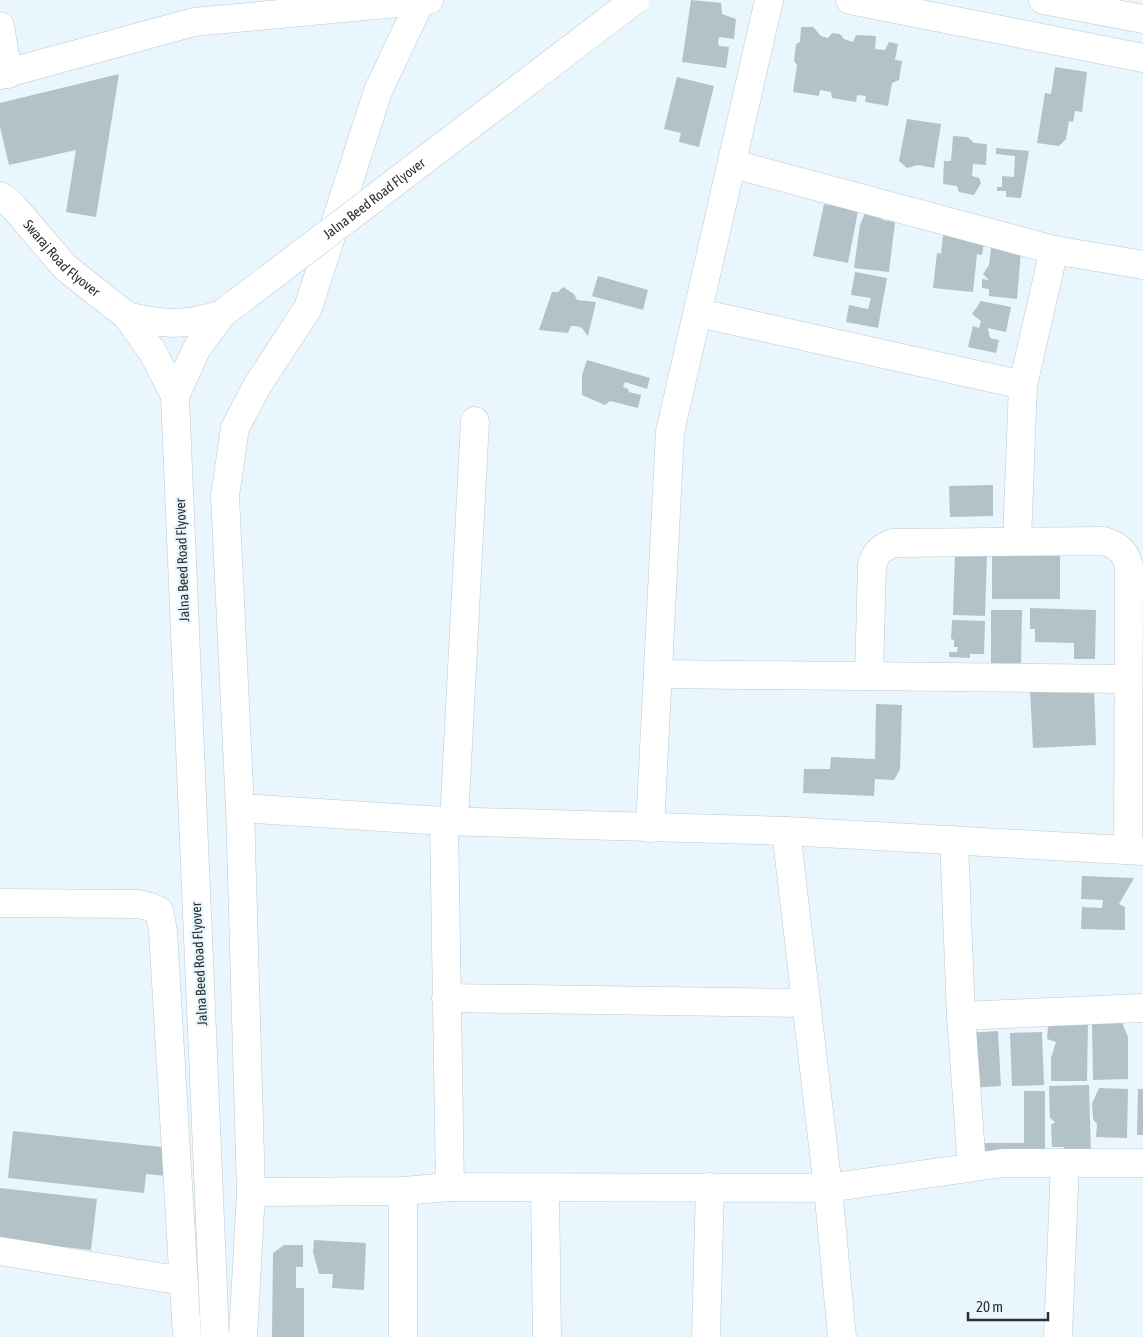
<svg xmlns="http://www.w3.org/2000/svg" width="1143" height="1337" viewBox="0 0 1143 1337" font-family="'Asap Condensed',sans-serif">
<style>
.building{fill:#b3c2c7}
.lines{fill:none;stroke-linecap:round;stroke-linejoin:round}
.minor-casing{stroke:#bdc9d1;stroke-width:29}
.major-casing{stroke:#bdc9d1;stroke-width:29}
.minor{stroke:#fff;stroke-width:28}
.major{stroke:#fff;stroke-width:28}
.major-bridge-casing{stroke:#bdc9d1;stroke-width:29;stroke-linecap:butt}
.major-bridge{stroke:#fff;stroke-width:28}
.labels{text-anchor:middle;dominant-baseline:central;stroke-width:4.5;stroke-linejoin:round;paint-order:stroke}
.street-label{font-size:14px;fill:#2b3033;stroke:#e9f6fe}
</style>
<rect width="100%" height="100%" fill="#e9f6fe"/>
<g class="building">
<polygon points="691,0 721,3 722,14 736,19 734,39 720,37 718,40 719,46 729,47 726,68 682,62"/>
<polygon points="801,27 813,27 821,36 828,38 832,33 840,34 844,39 853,42 856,35 876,36 875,49 885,50 889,42 898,44 895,60 902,61 899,80 892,83 888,106 865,102 866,96 857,95 856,102 832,98 831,92 820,90 819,96 793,92 797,65 794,61 796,44 800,42"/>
<polygon points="1055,67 1087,72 1082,112 1075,111 1073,122 1069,121 1066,139 1059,146 1037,143 1045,93 1051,94"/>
<polygon points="119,74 96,217 66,212 76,150 9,165 0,127 0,103"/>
<polygon points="677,77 714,86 699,147 679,142 681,133 664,129"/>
<polygon points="907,119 941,124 934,168 918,165 907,168 899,161"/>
<polygon points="953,136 968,137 974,143 987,144 986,165 973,164 972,176 979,178 981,183 974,195 959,192 957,186 943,184 944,161 951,161"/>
<polygon points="996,148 1029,151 1021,198 1006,197 1006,191 997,191 997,187 1002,187 1002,176 1014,177 1015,156 996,154"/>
<polygon points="824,204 858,211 848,263 813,256"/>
<polygon points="865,213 878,216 883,220 895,222 889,272 854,268 860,225"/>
<polygon points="948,230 984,242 982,255 977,254 973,292 933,288 937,253 941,254 943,235"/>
<polygon points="991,248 1021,251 1017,299 989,296 989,289 982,288 982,279 989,280 983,274 989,265"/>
<polygon points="855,272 887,278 878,328 846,322 849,305 868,309 871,298 851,295"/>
<polygon points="598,276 648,290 643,310 592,296"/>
<polygon points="563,287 574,294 577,300 596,302 588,336 582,328 576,326 571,326 568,333 539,330 552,292 558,292"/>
<polygon points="981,301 1011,307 1006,332 988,328 990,338 999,340 996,353 968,347 973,326 979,328 981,321 972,314"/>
<polygon points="587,360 650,378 647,389 625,382 623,387 628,389 629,392 641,395 638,408 610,401 605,405 582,395 582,375"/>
<polygon points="993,485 993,516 950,517 949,486"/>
<rect x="992" y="549" width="68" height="50"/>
<polygon points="955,552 987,553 985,616 953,615"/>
<polygon points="1030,608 1096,610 1095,659 1074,659 1074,643 1035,642 1035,629 1030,629"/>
<polygon points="991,610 1022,610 1021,663 991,663"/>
<polygon points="952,620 985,621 984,654 970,654 970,658 949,657 949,652 957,652 958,647 954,647 954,640 951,639"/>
<polygon points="1094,687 1096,745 1033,748 1030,690"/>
<polygon points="876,704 902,705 900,769 894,780 875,779 874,796 803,793 804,769 830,769 831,757 875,759"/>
<polygon points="1082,876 1134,878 1119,904 1125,907 1125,930 1081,929 1082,907 1102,908 1103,900 1081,899"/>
<polygon points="1057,1019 1088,1019 1087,1081 1051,1081 1051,1058 1056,1042 1047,1039 1048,1027"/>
<polygon points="1092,1020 1121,1020 1128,1037 1128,1079 1093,1080"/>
<polygon points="998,1031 1001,1086 970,1088 967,1033"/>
<polygon points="1042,1032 1044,1085 1012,1086 1010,1033"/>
<polygon points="1089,1085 1091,1157 1064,1158 1064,1147 1052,1147 1051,1125 1055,1122 1050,1118 1049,1086"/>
<polygon points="1099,1088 1128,1089 1127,1138 1096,1137 1097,1124 1093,1119 1092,1104"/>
<polygon points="1138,1089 1143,1089 1143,1135 1137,1135"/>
<polygon points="1024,1091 1045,1091 1045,1156 979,1157 979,1143 1024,1143"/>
<polygon points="13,1131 170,1148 166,1176 146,1174 144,1193 8,1178"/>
<polygon points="0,1188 97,1199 91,1250 0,1240"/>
<polygon points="314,1240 366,1243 364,1290 332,1288 333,1274 319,1274 313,1252"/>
<polygon points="284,1245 303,1245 303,1267 296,1267 296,1288 304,1288 304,1337 272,1337 273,1253"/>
</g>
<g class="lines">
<g class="minor-casing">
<g id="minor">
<polyline points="850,0 1143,58"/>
<polyline points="1043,0 1143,19"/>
<polyline points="420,2 378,91 308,308 257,386 235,428 225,496 240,808 444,821 786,831 1143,851"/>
<polyline points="0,26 8,74"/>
<polyline points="0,75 194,22 429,0"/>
<polyline points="733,164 1054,250 1143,265"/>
<path id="s1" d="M0,196L12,205L66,268L127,316L152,351L175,396"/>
<polyline points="699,313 1023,385"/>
<path d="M127,316C163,325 187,326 222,314"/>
<polyline points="1017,541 1023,385 1054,250"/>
<polyline points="658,674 1127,679"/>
<path d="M869,676L872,565C875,553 881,548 893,543L1104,541C1119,546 1125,551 1129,566L1128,850"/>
<polyline points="240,808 251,1192 243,1337"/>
<polyline points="444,821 450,1187"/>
<polyline points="454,821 475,421"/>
<polyline points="650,828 670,432 769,0"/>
<polyline points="786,831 828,1188 842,1337"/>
<polyline points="954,840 961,1016 972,1167"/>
<polyline points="0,903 139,904 151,907 159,911 163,931 187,1337"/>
<polyline points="446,998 806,1003"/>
<polyline points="961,1016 1143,1008"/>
<polyline points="545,1188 547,1337"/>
<polyline points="251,1192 403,1191 450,1187 828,1188 1003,1163 1143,1163"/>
<polyline points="0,1251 183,1281"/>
<polyline points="403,1337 403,1191"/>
<polyline points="706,1337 710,1187"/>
<polyline points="1058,1337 1065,1163"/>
</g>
</g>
<g class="major-casing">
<polyline id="major" points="215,1337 175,396 197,348 222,314"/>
</g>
<use href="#minor" class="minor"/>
<use href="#major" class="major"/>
<g class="major-bridge-casing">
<g id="major-bridge">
<path id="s2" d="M222,314L635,0"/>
</g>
</g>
<use href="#major-bridge" class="major-bridge"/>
</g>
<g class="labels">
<g class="street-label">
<text stroke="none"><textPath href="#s2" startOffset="191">Jalna Beed Road Flyover</textPath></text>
<text stroke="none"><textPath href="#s1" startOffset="88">Swaraj Road Flyover</textPath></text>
<text transform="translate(182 560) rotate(-92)">Jalna Beed Road Flyover</text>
<text transform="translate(199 964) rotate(-93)">Jalna Beed Road Flyover</text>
</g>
</g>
<path d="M968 1312v8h80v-8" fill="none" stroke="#2b3033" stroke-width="2.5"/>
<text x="976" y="1312" font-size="15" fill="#2b3033" stroke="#e9f6fe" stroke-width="4" paint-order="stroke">20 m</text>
</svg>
